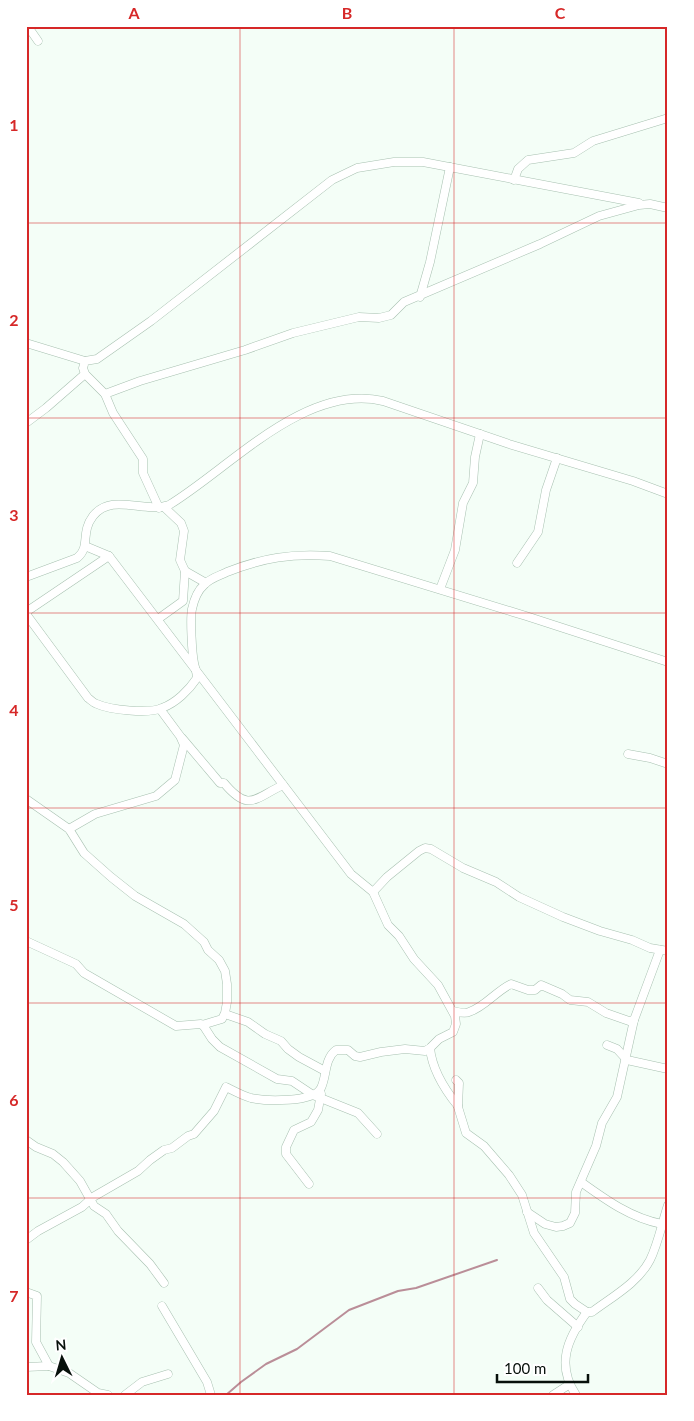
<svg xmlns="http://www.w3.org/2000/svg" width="694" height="1421" viewBox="0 0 694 1421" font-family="Lato,sans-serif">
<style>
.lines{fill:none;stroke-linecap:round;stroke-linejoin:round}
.stream{stroke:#ba8e98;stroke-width:2}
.street-casing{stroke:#a7c0b0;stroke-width:9}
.street{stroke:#fff;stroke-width:8}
.grid{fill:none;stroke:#d62828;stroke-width:1;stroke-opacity:0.55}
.neatline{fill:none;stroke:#d62828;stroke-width:2}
.grid-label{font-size:16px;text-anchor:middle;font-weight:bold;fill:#d62828}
</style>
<rect width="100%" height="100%" fill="#f4fef7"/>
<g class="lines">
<polyline class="stream" points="226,1395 241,1382 266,1364 297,1349 349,1310 398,1291 416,1288 497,1260"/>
<g class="street-casing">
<g id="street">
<polyline points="26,29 31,31 38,41"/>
<polyline points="514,180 518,169 528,160 574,153 593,141 668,118"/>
<polyline points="420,297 430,262 450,167"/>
<polyline points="26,343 85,361"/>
<polyline points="85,374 83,368 85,361 97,359 151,321 332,180 357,168 394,162 423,162 639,203"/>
<polyline points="105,394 113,413 143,459 143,473 159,508"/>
<polyline points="26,423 46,408 85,374 105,394 140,381 245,350 293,333 359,317 379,318 391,315 404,302 540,244 599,216 639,205 650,204 668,208"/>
<polyline points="85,546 109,556"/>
<polyline points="517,563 538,532 546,490 557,458"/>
<polyline points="185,571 206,583"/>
<path d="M26,577L77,558C91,547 80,533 93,516C112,492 144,514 169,505C230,468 305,383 383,401L509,444L633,481L668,494"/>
<polyline points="440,589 455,550 463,503 473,483 475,457 480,434"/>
<path d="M26,612L109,556L351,874L373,892L388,925L399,936L414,959L438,985L455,1016L456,1024L453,1032L439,1039L430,1048L425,1051L405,1049L381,1052L360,1057L355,1056L348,1050H336C324,1059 327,1076 321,1088C314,1103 265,1101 251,1098C243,1096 234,1091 226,1087L214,1111L194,1134L188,1136L172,1148L164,1150L150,1160L138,1171L93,1197L82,1207L38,1231L26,1240"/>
<path d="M26,614L88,698C91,700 93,703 97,704C110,710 149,714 162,708C176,703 189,690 197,678C197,673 195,668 194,663C192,653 190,619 192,609C194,600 197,591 204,585C210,578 219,576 227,572C262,558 293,553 330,556L526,616L668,662"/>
<polyline points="158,619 183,601 185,571 180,560 184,531 181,523 164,507"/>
<path d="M182,738L220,783H224C249,813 255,798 283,785"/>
<polyline points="628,754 650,758 668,764"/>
<polyline points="26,799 69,829 84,853 111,877 135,896 184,924 204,942 208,950 219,960 225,971 227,984 227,1002 225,1013 222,1019 202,1025"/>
<polyline points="69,829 95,814 156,796 175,780 184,745 180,736 160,709"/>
<polyline points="373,892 387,877 419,851 425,848 431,849 463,868 496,882 519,897 563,917 600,931 632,940 650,948 668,951"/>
<polyline points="26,941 76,964 84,973 176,1026 201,1024 203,1025 212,1039 220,1047 277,1079 292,1081 313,1095 358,1113 377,1134"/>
<path d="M453,1011C457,1012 465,1014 469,1012C485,1007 496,991 511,984L528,990H535L541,985L562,994L570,1000L588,1002L606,1013L629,1021L634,1020"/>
<polyline points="225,1014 248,1022 265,1034 281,1041 288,1049 299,1057 325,1071"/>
<polyline points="607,1045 617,1049 627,1060 668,1069"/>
<path d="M430,1048C432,1069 445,1090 458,1106"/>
<polyline points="456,1080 459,1083 458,1107 466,1133 484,1146 509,1175 522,1195 534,1233 564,1277 570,1299 575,1304 587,1312"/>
<polyline points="26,1140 36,1147 53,1154 63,1162 80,1181 94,1206 106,1214 118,1231 150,1264 164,1283"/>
<path d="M581,1182C606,1200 631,1218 662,1224"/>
<polyline points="309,1184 286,1154 286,1147 294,1130 311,1122 314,1117 318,1110 321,1094"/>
<polyline points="527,1212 545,1224 556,1227 563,1226 570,1223 575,1213 576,1192 596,1146 602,1123 617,1097 634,1020 660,950"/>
<polyline points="538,1288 547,1300 578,1327"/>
<polyline points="26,1292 37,1296 36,1342 49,1366 69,1373 98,1393 108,1395"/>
<polyline points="162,1306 207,1382 211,1395"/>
<polyline points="26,1367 49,1366"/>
<polyline points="125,1395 142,1382 168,1374"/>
<polyline points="553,1395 570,1384"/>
<path d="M576,1395C556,1365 567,1339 587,1312H592C612,1297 638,1283 650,1260C658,1244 662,1223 668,1205"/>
</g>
</g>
<use href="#street" class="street"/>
</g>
<path class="grid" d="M240,26V1395M454,26V1395M26,223H668M26,418H668M26,613H668M26,808H668M26,1003H668M26,1198H668"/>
<rect width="694" height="1421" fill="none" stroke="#ffffff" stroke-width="55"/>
<g transform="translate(62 1358) rotate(355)" stroke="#ffffff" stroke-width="4" paint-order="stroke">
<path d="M0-4L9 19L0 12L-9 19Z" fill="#07100b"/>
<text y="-8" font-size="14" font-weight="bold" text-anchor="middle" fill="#07100b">N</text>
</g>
<path d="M497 1374v8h91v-8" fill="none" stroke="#07100b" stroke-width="2.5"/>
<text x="504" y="1374" font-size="15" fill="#07100b" stroke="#ffffff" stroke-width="4" paint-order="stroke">100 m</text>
<rect x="28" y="28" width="638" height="1366" class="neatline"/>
<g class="grid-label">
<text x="134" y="19">A</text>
<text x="347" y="19">B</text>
<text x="560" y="19">C</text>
<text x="14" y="131">1</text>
<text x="14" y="326">2</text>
<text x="14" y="521">3</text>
<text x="14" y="716">4</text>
<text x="14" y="911">5</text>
<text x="14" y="1106">6</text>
<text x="14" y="1302">7</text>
</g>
</svg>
